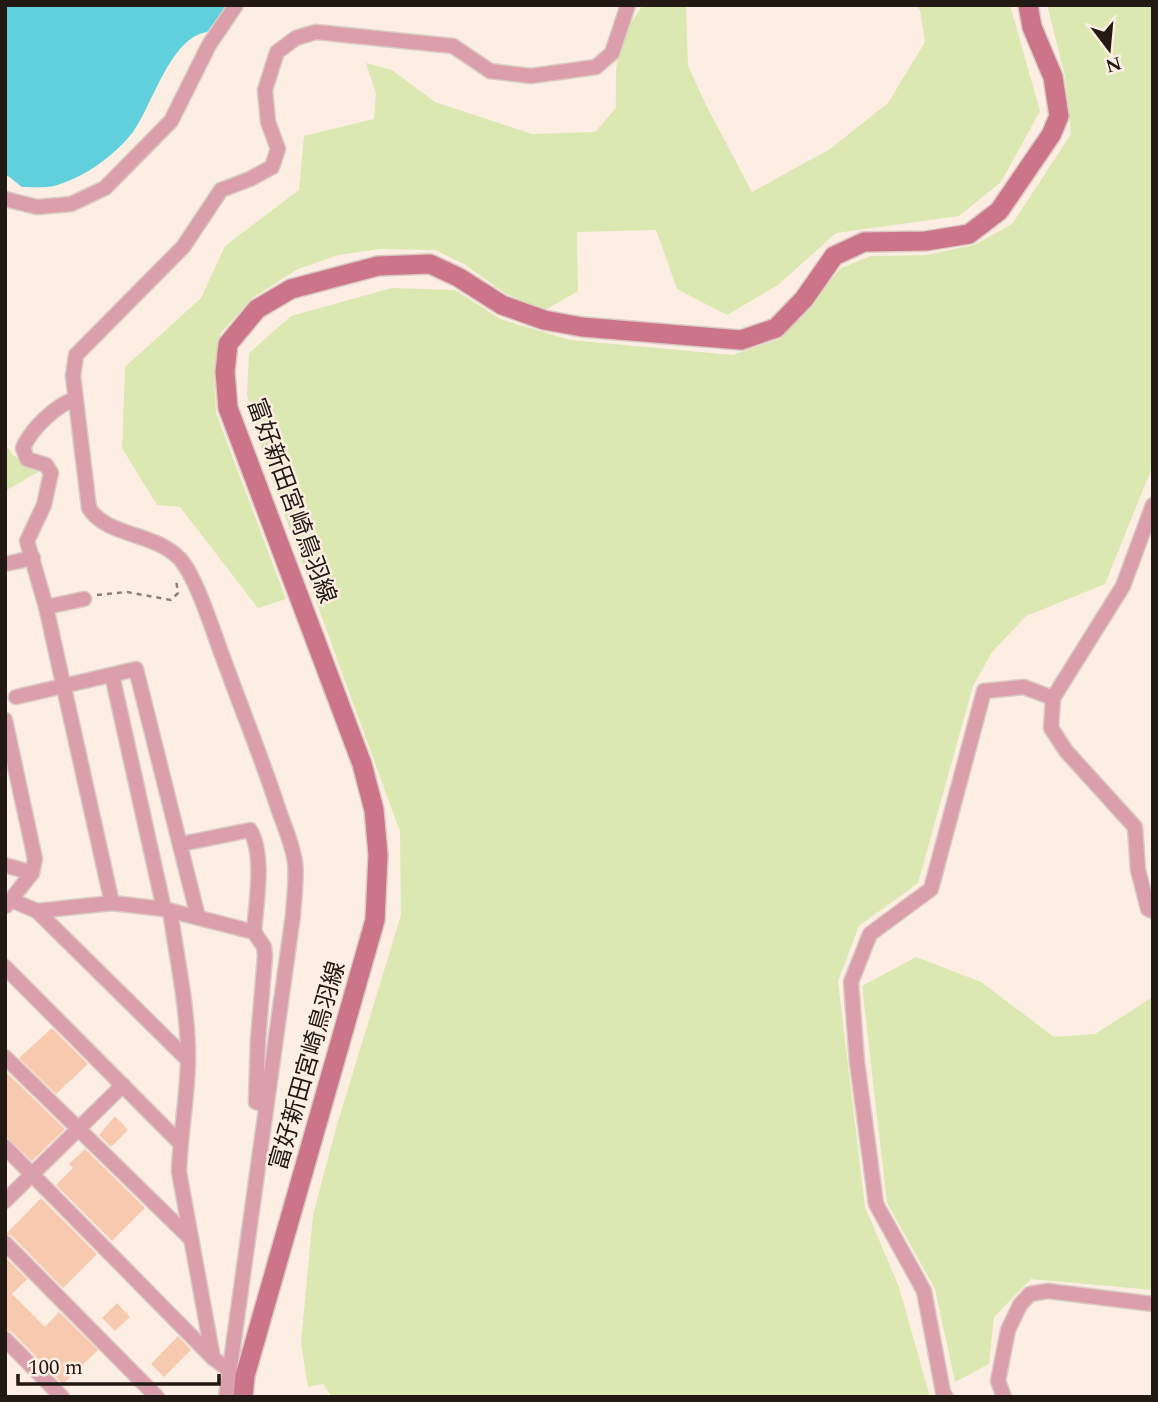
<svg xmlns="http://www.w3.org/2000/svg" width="1158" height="1402" viewBox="0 0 1158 1402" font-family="Spectral,'Noto Sans JP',serif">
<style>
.green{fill:#dce8b1}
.water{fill:#60d0dd}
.building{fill:#f7cab0}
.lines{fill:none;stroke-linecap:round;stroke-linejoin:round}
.street-casing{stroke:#daccc2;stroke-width:17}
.secondary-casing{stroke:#daccc2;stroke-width:22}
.path{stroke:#8c8077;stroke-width:2.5;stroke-dasharray:5 5;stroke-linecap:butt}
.street{stroke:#db9fab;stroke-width:14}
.secondary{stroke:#cc7589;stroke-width:19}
.labels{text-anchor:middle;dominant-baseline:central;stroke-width:5;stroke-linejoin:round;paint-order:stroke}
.street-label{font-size:24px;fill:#221912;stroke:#fdeee3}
</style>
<rect width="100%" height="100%" fill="#fdeee3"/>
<g class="green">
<path d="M643,5L686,7L688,66L708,109L752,192L830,149L888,103L925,42L920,10L915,5H1010L1040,111L1001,182L959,216L836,233L778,285L727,315L677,289L656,230L577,232L578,291L545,310L506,294L464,264L435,250L379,249L339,255L298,269L252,298L220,334L214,373L216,413L286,599L258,608L180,507L157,505L122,448L125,367L201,298L225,246L299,190L304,136L374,119L376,94L366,63L392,70L435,102L532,134L595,132L616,108C615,63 615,43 643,5Z"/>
<polygon points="1047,5 1153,5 1153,465 1105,584 1026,616 992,652 973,686 918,883 859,926 838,981 865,1207 899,1287 930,1397 332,1397 323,1384 308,1387 301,1343 313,1215 336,1128 401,915 400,832 264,458 247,395 249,353 291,316 392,288 455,290 500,319 570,340 733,355 782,338 841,268 871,256 926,255 974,245 1012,224 1071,134 1065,76"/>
<polygon points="5,444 13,455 38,472 5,491"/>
<polygon points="916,957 981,982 1054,1037 1095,1034 1153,997 1153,1290 1031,1279 994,1317 989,1364 955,1382 935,1289 887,1203 862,986"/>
</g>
<path class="water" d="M5,5H227L207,32C170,38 153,104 133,132C114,156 84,178 54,186C45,188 32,187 22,187L8,176H5Z"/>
<g class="building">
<polygon points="52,1028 88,1064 56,1094 19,1058"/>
<polygon points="5,1071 65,1129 32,1161 5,1136"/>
<polygon points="115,1116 128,1130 111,1147 99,1135"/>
<polygon points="85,1149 145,1208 112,1241 56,1185 73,1168 69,1164"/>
<polygon points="41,1198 97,1254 63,1288 12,1236 6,1234"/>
<polygon points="5,1257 27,1279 12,1294 45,1327 59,1312 98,1350 63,1384 12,1332 5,1330"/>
<polygon points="117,1303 130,1317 115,1331 102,1318"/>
<polygon points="178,1336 191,1350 164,1377 151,1364"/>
</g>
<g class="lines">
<g class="street-casing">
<g id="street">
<polyline points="5,199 37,207 71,204 105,188 171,121 209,45 236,5"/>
<polyline points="1153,505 1123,586 1053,698 1051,728 1066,751 1135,827 1138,870 1148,909 1153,911"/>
<polyline points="5,564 33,558"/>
<polyline points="84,599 46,607 112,903"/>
<path d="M46,607L27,541L44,505L51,473L46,465L27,459L23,448C31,429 56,405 75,399"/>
<polyline points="112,675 164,909"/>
<polyline points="16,697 136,669 198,917"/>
<polyline points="5,720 35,859 32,873 6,906"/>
<path d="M181,844L250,830C265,855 256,903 254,932"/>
<polyline points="5,865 32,873"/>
<polyline points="11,900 37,911 112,903 164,909 254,932 264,947 265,956 258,1040 256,1102 265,1105"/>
<polyline points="37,911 188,1060"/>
<path d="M170,911C177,959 188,1009 188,1057C188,1095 180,1134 179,1172L213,1358L229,1370"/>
<polyline points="5,967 180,1143"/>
<polyline points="5,1057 191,1239"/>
<polyline points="5,1147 213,1358"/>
<polyline points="5,1201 123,1085"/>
<polyline points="5,1243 157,1397"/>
<polyline points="5,1339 62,1397"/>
<path d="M226,1397L293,915C294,897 297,879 295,862C292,844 285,827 279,811C264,764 245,718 228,671C217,644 198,579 180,559C155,532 107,537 89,508L73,376L76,355L183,247L221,190L250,179L272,167L278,149L268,122L265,90L277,52L296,38L316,32L453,46L490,71L531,76L596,67L612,53L628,5"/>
<polyline points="946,1397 943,1392 924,1291 876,1204 857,1062 851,982 870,934 931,889 984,691 1024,687 1053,698"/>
<polyline points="1004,1397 998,1381 1008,1330 1020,1305 1030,1294 1048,1291 1153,1304"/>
</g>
</g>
<g class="secondary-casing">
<polyline id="secondary" points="243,1397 245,1376 375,920 378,855 374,810 362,764 228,408 225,372 228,344 257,309 291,289 378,266 430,264 458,277 502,305 544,320 582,327 741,340 776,328 804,299 834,256 864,242 926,241 969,234 999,211 1051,135 1059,116 1053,77 1032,27 1028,5"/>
</g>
<polyline class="path" points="97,595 127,592 171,600 178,593 176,579"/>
<use href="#street" class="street"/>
<use href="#secondary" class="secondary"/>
</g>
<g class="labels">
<g class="street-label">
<text transform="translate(291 501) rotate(70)">富好新田宮崎鳥羽線</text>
<text transform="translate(308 1066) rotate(-74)">富好新田宮崎鳥羽線</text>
</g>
</g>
<rect width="1158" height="1402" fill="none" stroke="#221912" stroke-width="14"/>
<g transform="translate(1109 49) rotate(164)" stroke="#fdeee3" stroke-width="5" paint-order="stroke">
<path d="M0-5L12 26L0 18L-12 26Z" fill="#221912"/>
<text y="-10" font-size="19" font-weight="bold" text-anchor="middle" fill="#221912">N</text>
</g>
<path d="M18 1374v10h201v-10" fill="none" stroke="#221912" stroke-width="3.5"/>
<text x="28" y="1374" font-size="21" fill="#221912" stroke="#fdeee3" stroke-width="5" paint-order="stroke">100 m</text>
</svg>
